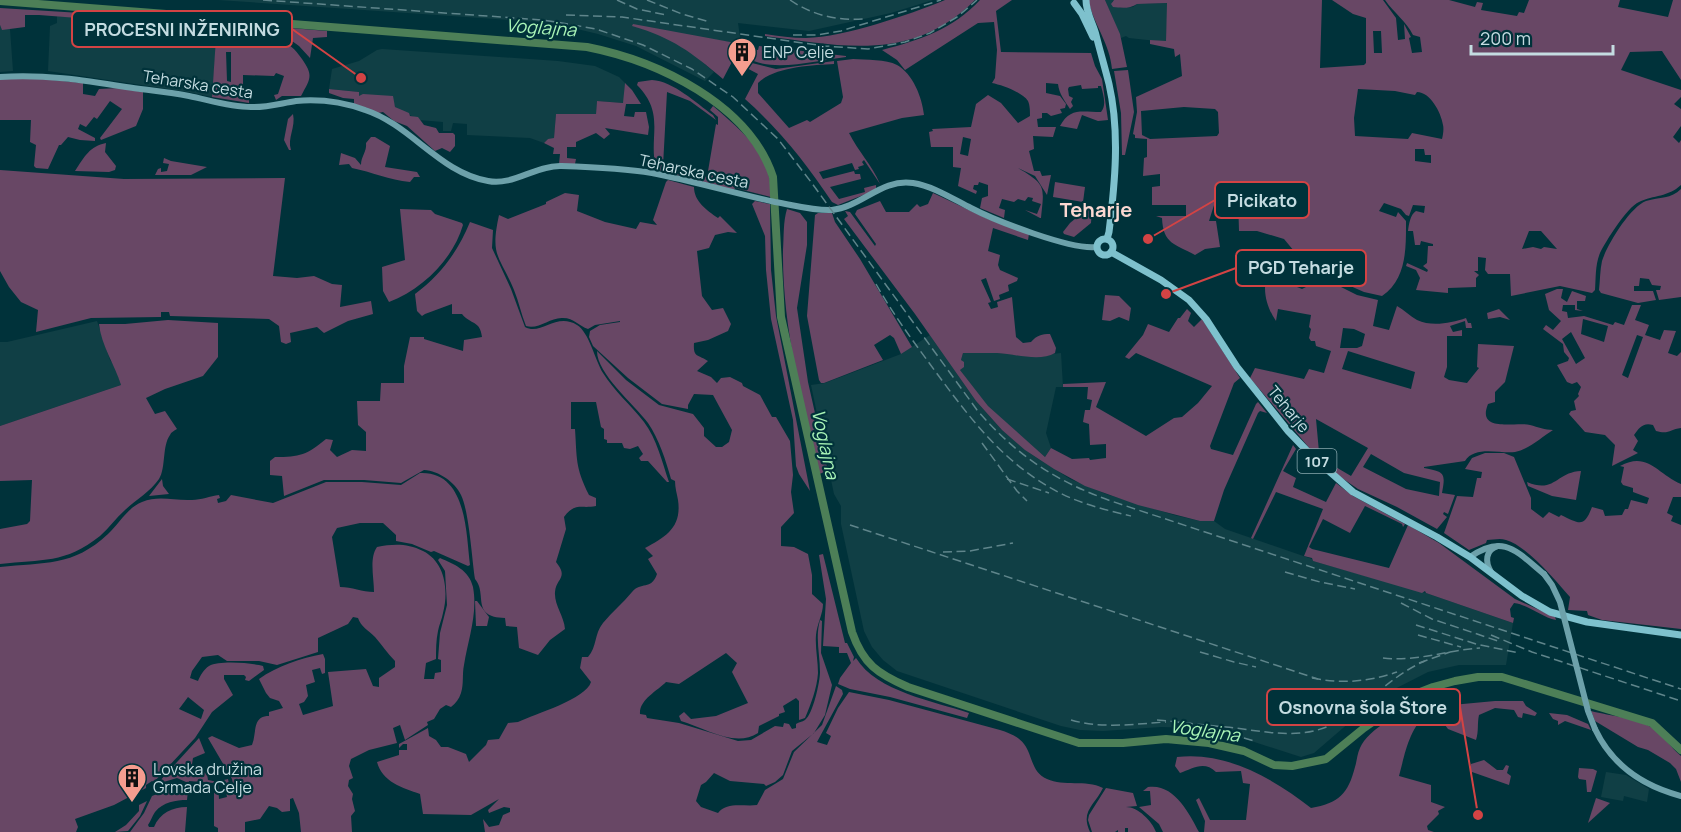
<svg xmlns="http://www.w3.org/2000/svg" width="1681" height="832" viewBox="0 0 1681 832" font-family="Manrope,sans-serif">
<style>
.built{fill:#103f45}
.green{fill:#684765;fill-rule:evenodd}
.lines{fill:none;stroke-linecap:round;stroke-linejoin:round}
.river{stroke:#4d7f57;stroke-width:8}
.secondary{stroke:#6da1aa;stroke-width:6}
.primary{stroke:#7ec1cd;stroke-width:7}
.rail{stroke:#5f858b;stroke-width:1.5;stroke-dasharray:9 4.5;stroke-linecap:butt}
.secondary-bridge{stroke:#6da1aa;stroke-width:6}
.labels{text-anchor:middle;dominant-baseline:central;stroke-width:4.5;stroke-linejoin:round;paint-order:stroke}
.shield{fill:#00323a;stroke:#89a9af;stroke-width:1.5}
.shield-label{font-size:15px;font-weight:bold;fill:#c4dce1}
.poi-label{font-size:16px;fill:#c4dce1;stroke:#00323a;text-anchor:start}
.street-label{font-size:16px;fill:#c4dce1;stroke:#00323a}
.water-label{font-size:18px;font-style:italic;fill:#a9f5b7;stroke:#00323a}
.quarter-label{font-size:20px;font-weight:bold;fill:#fbd8d2;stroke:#00323a}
.leader{fill:none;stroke:#d34344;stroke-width:2}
.callout-dot{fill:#d34344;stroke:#00323a;stroke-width:2}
.callout{fill:#00323a;stroke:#d34344;stroke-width:2}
.callout-label{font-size:18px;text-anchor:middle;font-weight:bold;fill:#c4dce1}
</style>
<rect width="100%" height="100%" fill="#00323a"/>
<g class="built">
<polygon points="218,0 933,0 891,13 809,31 738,23 741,44 685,35 682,47 692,53 714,72 705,81 636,46 598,34 552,23"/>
<polygon points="1105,0 1114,0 1112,2 1120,8 1133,7 1137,4 1168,3 1166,42 1129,38 1126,36 1121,38"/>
<polygon points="57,16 193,27 197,30 217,32 212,97 188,92 48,71 50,26 57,23"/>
<polygon points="0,25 2,29 10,29 13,71 0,72"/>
<polygon points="382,49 558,61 595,66 619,77 625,83 624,103 597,101 596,114 556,114 554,139 548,139 544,143 530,138 467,135 467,124 453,123 451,131 443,131 443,122 419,120 395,107 393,102 359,96 359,92 329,89 332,69 359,61 377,50"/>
<polygon points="97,321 110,360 115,366 121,385 0,426 0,342 7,342"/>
<polygon points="930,335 976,401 1002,430 1031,454 1070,479 1106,494 1174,515 1200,521 1214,521 1225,529 1312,559 1313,561 1426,593 1513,623 1506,665 1459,665 1428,672 1379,697 1314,753 1301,757 1242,738 1220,732 1193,728 1161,727 1103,731 1080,730 1061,726 897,671 883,660 872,647 864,631 841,524 841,506 834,494 811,385 825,383 901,354"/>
<polygon points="963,353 997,353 1035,356 1061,353 1063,387 1056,387 1046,433 1051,448 1045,457 988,407 974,389 960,370 964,366 961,360"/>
<polygon points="1606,772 1626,775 1649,789 1647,802 1624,796 1623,801 1601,797"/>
</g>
<g class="green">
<path d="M945,0H975C912,63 842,46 765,36V34C778,36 792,38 806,38C845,37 908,15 945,0Z"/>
<path d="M980,0H1012L996,11L1001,52L1091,53L1095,66L1102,79L1108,120L1098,121L1082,115L1077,129L1060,126C1070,107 1082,112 1101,112C1107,105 1103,94 1101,86H1098V88L1082,89L1081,85L1069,87L1068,89L1069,96L1073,98L1071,102L1073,106L1070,109C1065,101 1059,94 1058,84L1046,83V93L1060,96L1066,104L1065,108L1060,109L1062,113L1051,116L1047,113H1042V118L1037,119L1038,127H1056L1053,137L1033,136L1034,149L1029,151L1034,171H1040L1042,176L1051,175L1047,195L1035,176L1018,168C1047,185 1044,187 1041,218H1040L1025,210L1037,214L1041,204L1032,201L1033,198L1028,197L1025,201L1018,199L1014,202L1002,199L999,208L1005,210L1004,218L980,208L982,198L988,196V185L979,182L978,185H974L973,189L977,191L976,194L958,186L961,168L953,167V147H931L929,132L933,131L932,129L971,127L976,104L988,95L1001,103L1018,123L1030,116C1030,112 1030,105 1028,101C1022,92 1002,85 992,83L995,78L997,50L994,22L978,23L905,70L897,60L882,50C920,40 953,29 980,0ZM963,137L971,139L968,156L960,154Z"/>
<path d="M1088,0H1105L1120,34L1127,67L1112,69C1110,44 1094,25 1088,0Z"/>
<path d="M1114,0H1322L1320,68L1364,65L1366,63V18L1353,14L1332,0H1383L1396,18L1398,40L1405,39L1404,24L1411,37L1409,38L1412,53L1422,52L1420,37L1413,35C1406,21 1394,13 1385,0H1449L1475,7L1477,2L1483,3L1481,10L1517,16L1519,12L1524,13L1529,0H1620L1618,7L1668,17L1673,0H1681V80L1662,51L1630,52L1621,70L1681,90V97L1674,104L1681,109V126L1673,137L1679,143L1681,140V185C1668,197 1654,195 1639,202C1627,207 1606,241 1600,253C1595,265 1596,278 1595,290L1592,293L1560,286L1511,296L1510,274H1488L1485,270L1486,258L1478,257V271H1474L1479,275L1476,278V287L1448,288V293L1416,290L1420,278L1416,270L1406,266L1407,263L1427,272L1428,270L1423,266L1427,263L1428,246H1433V244L1421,241L1420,245H1415L1413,231H1408C1409,224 1410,215 1416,211L1424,213L1425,206L1413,205L1409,216L1406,215L1401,209L1384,203L1379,211L1396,217L1398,212L1406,221C1406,248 1407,279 1382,296L1364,292L1339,281L1344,264L1341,257L1320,250L1300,262L1291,258L1294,251L1284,239L1257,231H1239L1238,198L1215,202L1209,221H1216L1220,247L1205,249L1195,255C1175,244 1163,244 1162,218L1156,216H1186V205H1152V187L1160,186V174L1143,176L1144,158L1147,157V139L1135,138V135L1133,134L1137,112L1136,97L1182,76L1180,54L1175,57L1174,49L1150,44V40L1166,41L1167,3L1137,4C1130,9 1121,8 1113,7L1111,4ZM1373,31H1381L1382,53H1374ZM1358,89L1395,91L1415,95L1417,92C1430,92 1441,112 1443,125C1444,129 1443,135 1442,139L1412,133L1408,139L1355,136L1354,118ZM1184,107L1215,109L1218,112L1219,133L1217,136L1150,139L1142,135L1141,111ZM1415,149H1424L1425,155H1431V163L1415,161ZM1529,231H1541L1557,249L1544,247L1541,249L1533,247L1522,249Z"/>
<polygon points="0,8 178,19 327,31 327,37 313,38 310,58 299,46 285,36 197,30 193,27 39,15 25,15 25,27 2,30 0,25"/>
<path d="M633,24L741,44V48L758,50L759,46L846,56V57C818,60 766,75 744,55L743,57L734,58L723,79C691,52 673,38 632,26Z"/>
<path d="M216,38C230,39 244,40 258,41C280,43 287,37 302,59C314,76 310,79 301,96H282L276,100L274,95L278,94L284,76L276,73L274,76L243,75V91H239V96L249,97V103L212,97ZM226,52H231V82L227,81Z"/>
<path d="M853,59C866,60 886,59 897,65C913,74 922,97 924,115L902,118L849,133C858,151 872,165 880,184L864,160L862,162L864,165L858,167L859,169L855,170L852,163L819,172L823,179L854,171L855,174H860L861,179L830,187L839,199L865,192L864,188L876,185V190L838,205L832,202C807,164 779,129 745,99L758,74L741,65L744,61L776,69L834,61V64C812,65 774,67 758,83V93L789,128L807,120L810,122L841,103L843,97L837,61Z"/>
<polygon points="1128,70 1134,112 1125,155 1122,155 1121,113 1114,71"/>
<polygon points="33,78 83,83 83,94 95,96 99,89 119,88 143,92 143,109 136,126 101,140 100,138 122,109 110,101 97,119 94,117 86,127 80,124 78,129 95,138 95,141 80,140 68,137 61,145 59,145 48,169 36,168 34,166 36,145 30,142 31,120 0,120 0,79"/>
<path d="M652,80C673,81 696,103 713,115L716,120L690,101L667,92L663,166L707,177L716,124L718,125V117L710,110L713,106C743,132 772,154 771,197L735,188L734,190L661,171L656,168C648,137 666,114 637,85L638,82Z"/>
<polygon points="625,83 632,90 641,104 626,104 624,116 634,117 635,112 646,112 649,127 648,135 605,128 610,134 604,139 596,133 576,142 576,147 567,147 567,158 576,159 575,164 559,164 560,154 553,154 554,148 544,143 548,139 554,138 556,114 596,114 597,101 623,103"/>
<polygon points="329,89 359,92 359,96 363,94 393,96 395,107 409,113 410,116 418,117 424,125 436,128 439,133 453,133 455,135 455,146 450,152 442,148 435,151 407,126 394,121 383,112 378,113 354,104 354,99 343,98 329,93"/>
<path d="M293,114C296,127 287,138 291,150H289L284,140L288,119Z"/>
<path d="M371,137H375L390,146L385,167L417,172L420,177H414L410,182C389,180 372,172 352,168L349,164L339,165L341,153L355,158L361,165C361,156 367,152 366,143Z"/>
<path d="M106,143L105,152L116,166L115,170L109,172L75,171C84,157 90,146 106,143Z"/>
<polygon points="164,158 171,161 207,167 191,175 155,175 158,169 161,168 161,172 167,171 169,164 163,163"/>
<polygon points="0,170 124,179 285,178 273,276 297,278 314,276 332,284 342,285 340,307 371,301 373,314 348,321 324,333 317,327 290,333 291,342 286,344 281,342 279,326 269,319 170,316 169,312 161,312 161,317 91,318 36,332 38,310 21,302 9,287 0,271"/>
<path d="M668,180L694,187C694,201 706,210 718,218L720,216L737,233L728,232L715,235L709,248L697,251L702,296L712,310L723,308L731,324L728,331L708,340L694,343C693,358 698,354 708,361L697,371L711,377L717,383L721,378L730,377L742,383L743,386L760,395L772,417H776L790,441L793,475L791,492L794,513L781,527V546L794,547L808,554L812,575V594L823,604C823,614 817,624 816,635C815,648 818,660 818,673C817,688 811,704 805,718L799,720V701L796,698L783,706L785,712L779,714V716L759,726L758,733C735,748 705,728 681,721L679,716L684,712L691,719L716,716L748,703L732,672L737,663L726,653L679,684L666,682C657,691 639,700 640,714L646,715L647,718L679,723L738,741L751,740L775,726L783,727L784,723L789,724L792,729L796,728V724C799,722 802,722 805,720C813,714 820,682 820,672C820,654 815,638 820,620L822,621L821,653L832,685L825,715L814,733L792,751L783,775L775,782L766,786L764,784L730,781L714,773L706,782L701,785L696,801L701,807L718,813C727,801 744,807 757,805L765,790L783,779L794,752L822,725L836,686L842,690L843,694L817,742L827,745L831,736L826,733L838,708L849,692L889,700L1000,730C1009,733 1018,736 1024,744C1033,756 1031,772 1047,779C1064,787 1085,779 1103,788C1095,805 1080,811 1090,832H485L483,819L489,827L499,825L503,815L510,812V808L504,807L489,813L488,810L499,799L471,815L423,814L420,794C403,788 382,782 377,762L399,755V750H407V744H403L399,748V744L428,728L429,736L436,740L441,747H448L466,754L469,762L486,745L488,740L499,739L508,723L518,722C535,714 586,699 591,682L580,668L582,657H588C597,647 594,634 603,623C612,612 623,603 632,592C641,581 651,591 657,574L648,559L653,556L645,548C666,537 682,527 678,500C677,494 675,488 675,481L671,479C666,461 659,439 648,423C634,404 597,374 597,351L626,380L659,405L693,414L704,428V436L716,447H722L729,442L732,430L713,395L694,394L688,405V409L662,404L628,378L593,346L589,337L590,331L600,325L620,322V321L595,325L588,329C579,326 574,318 563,318C550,317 539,330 526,326C521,314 519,302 514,290C499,254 490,257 499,215L508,219L546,204V202L565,193L579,195L577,211L605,222L636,229L640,222L657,225L653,220L666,182Z"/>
<polygon points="1055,182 1085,187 1083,202 1053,197"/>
<path d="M1681,189V297L1659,300L1656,290H1660L1661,286L1652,285L1649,279L1640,278L1639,286H1634V291H1653L1656,300L1638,303L1601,293L1599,290C1600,281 1600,270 1602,261C1607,245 1630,207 1646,201C1660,197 1671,199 1681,189Z"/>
<path d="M933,193L988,219L1029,234L1028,240L993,228L988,251L1000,255L998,265L1000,270L1018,278L1017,281L1008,285L1009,291L999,295L1000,299L994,301L986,278L981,280L991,302L988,303L991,309L998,307L997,302L1012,297L1016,337L1023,343L1031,342C1037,335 1042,334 1050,334L1056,348L1055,353C1040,362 1015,354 997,353C986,353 974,353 963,353L961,360L964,362V367L960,370L988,406L1045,457L1051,448L1072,459L1089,458L1090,460L1106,458V444L1090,445L1089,424L1083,422L1085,410H1090L1092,400L1087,399L1088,387H1063V384L1106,382L1096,407L1146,436L1174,418L1182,417L1198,403L1212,386L1136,353L1129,359L1125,357L1143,335L1148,324L1169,332L1178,318H1180L1187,309L1191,313L1188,321L1194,327L1202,319L1240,378L1234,383L1210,446L1211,449L1233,455L1256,404L1258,402L1267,413L1260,411L1258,413L1224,490L1214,521H1200L1138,505L1085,486L1054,469L1025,450L1002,430L976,401L915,314L844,219L848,216L845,211L850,212L875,246L876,244L855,214L857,210L880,201L886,212H909L917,204L920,207L928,204Z"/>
<polygon points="755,201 770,204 771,270 776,316 810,491 799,474 796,466 793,420 771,319 766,270 765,236 752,204"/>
<path d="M400,209L431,210L435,214L462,223L463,225C453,259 423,289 389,302L383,291L382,267L405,260Z"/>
<path d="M787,209L800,213L807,222V245L797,308L808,382L828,471L819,474C802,401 782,326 783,250C784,236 783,222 787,209Z"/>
<polygon points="1087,209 1092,210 1091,223 1074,237 1064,234 1063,232 1070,223"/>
<polygon points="818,213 832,213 835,222 860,259 912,347 901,354 894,338 890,335 874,345 883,360 824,383 821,383 819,380 807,316 815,215"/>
<path d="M470,222L493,230L492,248L511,289L525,327C541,336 556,312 577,325C589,332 595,360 603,373C614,391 631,405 644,422C657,439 662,462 669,482H667L648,461H641L639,458L643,454L638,446L630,449L624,448L622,443H607V440L604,439V429L601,427L596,402H571V429H575C577,458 575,467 589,495L596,498V506C581,509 575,502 564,517L566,529L556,562C569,578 556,578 555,592C554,605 564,616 565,629L550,640L538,655L519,648L517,627L506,626L505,618C470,617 488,594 475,579C472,559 469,511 461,495C455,482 439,471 424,470L401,483L364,480H324L284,496L282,476L270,475V461L275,457C300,457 307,455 326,439L333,440L330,450L337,457L352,450L366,451V432L358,425L357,401H380L381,383H404V366L410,337H424V339L463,351L464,340L482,337C480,320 471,325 462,314H452V304L425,314L422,316L417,311L415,294C441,275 458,251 470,222Z"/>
<path d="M1267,275L1302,289L1308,286V281L1305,278L1339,286L1357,295L1378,300L1373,326L1389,330L1397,306C1404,310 1410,316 1417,320C1432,327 1451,323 1466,318L1468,323H1471L1472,328H1466L1465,321L1450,326L1453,332L1462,330V336H1447V367L1444,377L1449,380L1467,383L1479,368L1477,367L1478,344L1514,346L1505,382L1495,392V402L1488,404C1476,434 1517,421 1530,425C1538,427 1545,430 1553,430C1542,437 1529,449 1515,452C1500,454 1475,445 1465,461L1424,467V468C1444,472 1446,472 1442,493L1455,495L1448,514L1444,512L1443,514L1447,517L1437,529L1397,507L1358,489L1339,476L1311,450L1250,378L1255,368L1304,379L1309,369L1324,373L1331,351L1316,346L1315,341H1311L1309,338L1311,329L1309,327L1311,315L1278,309L1276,321C1267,308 1262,291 1267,275ZM1343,328L1354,329L1365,334L1362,346L1357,348H1340ZM1348,351L1415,372L1411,389L1342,369ZM1316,419L1368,448L1351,476L1334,466L1319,452ZM1371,454L1404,473L1440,482L1439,496L1406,489L1363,467Z"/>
<path d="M1557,289H1563L1561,298L1567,302L1572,291L1586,296L1585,301H1577V309L1583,311L1575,310V305H1563L1562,311L1567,312L1568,318L1584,316L1613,325L1615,322L1624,325L1632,305H1641L1635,320L1649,325L1645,335L1660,340L1664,330L1676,331L1668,353L1677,356L1681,352V428C1670,429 1669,435 1656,431L1653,425C1643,422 1639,428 1634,435L1638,441L1633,450L1638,453L1612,466L1615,445L1605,435L1585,432L1569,414L1571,411L1576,410L1574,401L1579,396L1578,394L1581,387L1577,382L1572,384L1567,382L1557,365L1568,361L1569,358L1564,352L1563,344L1543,329L1546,325L1553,330L1561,321L1549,310L1545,294ZM1583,319L1608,326L1604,342L1581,334ZM1571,332L1585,358L1576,364L1562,339ZM1637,335L1643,337L1628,378L1622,375Z"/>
<polygon points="1105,295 1119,296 1131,308 1129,321 1119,317 1110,321 1102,320"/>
<polygon points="1499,309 1510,320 1500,317 1488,319 1487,313"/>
<path d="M168,320L218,323V357L203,376L165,389L146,398L155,414L165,411L177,429C174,431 171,432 170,435C162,446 166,468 159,479C150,492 137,499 125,510C116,518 109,528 100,536C65,564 42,559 0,564V529L27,524L30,521L32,480L0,481V426L121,385C115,365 101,345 99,324H125Z"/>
<path d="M1293,445L1296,449L1283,471L1296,478L1293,487L1326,502L1336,483L1353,496L1405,524L1403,527L1402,524L1365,506L1350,533L1323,519L1309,547L1312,549L1389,568L1408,525L1439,543L1515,599L1555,617L1556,620C1541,617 1529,605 1514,603L1510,609L1511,617L1514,618L1513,623L1426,593L1425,591L1422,593L1313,561L1312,558L1304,556L1323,509L1276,492L1253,539L1251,538Z"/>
<path d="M1485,453H1504L1514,457L1531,498V509L1543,518L1549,512L1559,517L1561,515C1580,524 1584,528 1592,507L1603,510L1605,516L1622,515L1625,509H1628L1631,500L1647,504L1649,498L1633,492V488L1623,485L1621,482L1624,467L1620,466C1648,451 1657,474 1681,484V497H1673L1667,513L1673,516L1671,521L1681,525V629L1602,620L1588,615L1587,611L1568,610L1570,597C1555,580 1527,546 1506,540C1500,538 1493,540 1487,540L1486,543L1469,550L1444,533L1457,496L1473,497L1477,478H1481L1482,472L1465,469L1472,458Z"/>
<path d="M1581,471L1576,500L1552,496L1528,486L1527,482C1555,494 1556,472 1581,471Z"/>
<path d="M420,473C467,471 466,533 470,565L468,566L434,551L431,552L412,544L396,541V535L383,523H360L337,528L332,537L340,587C352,587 362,592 374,592C374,578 369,558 377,547C393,544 407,543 423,551C445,562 449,590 443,613C442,619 439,625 438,631C436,640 436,650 436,659L426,663L424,679H434L435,673L441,672V660L438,659L440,633L447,605L445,571L438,560L440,558C454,564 469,570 473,587C478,614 468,639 464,665C462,674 464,684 461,693C459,699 456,703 451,707L446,705L440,709L434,719L427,722L428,725L405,740L400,725L393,728L397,743L369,750L351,759L349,766L353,778L349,780L348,786L353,794L352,799L355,811L351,816L352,832H301L299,813L293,798L290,799V811L282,812L277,808L269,806L260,819L245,822V832H218V828L214,826V783L189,781L187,800C176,800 163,802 155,812C152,816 151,821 148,825L149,827H154C160,813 172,807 187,807L185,832H130L144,813L152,796L169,789V787L186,785V782L177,778L157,784L199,738L205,753L193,758L191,770L202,771L207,774L208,780L218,782L219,799L227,797L224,780L228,779L229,784H233L232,779L208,738L212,736L239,748L252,745C257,732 252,716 269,716V712L283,708L279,701L270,698L266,693L259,679C277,666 301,658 323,654L325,659V673L322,674L320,668L312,670L315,682L306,685L308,696L304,702L299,704L303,715L333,706L328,672L366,669L373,686L379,687V678L395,667V661C387,653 382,645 375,637C368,630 361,627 358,618L353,617L348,624L318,638V652L277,665L259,661H227L218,655L202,657L192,671L190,678L198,681C200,676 204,669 209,666C220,660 252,663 263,666L264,670L249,681L245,680L246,677L244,675H224V679L233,695L212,712L195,738L154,782L152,781L146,785V788L114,805L75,819L78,827L76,832H0V567C44,562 73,567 108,534C119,524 127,508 142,502C159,495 174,501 192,500C201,500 210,496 219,495L220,498L217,499L218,503L226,501L231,495L273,503L326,482H362L401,485ZM188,697L204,710L201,719L179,709Z"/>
<polygon points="162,479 163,486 169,494 149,496"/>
<path d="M823,554L845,643H847L854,657L853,661L856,658C877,692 934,701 969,713L967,718L890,697L850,689L838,684L840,678L851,663L847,653H839V647L823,646L826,599L819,555Z"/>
<polygon points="475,601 477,601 489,617 487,626 476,626"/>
<path d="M1495,701H1523L1526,706L1537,713L1535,716L1523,713L1522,718L1518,717L1514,710L1495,708L1479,715C1477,724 1479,731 1476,740L1448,729L1445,725V713L1452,705Z"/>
<path d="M1425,703L1428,705V713C1409,728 1405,754 1399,776L1431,785V802L1445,807L1438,811L1439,814L1427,826L1428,830L1434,832H1204L1205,821L1196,800L1199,798L1210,820H1246L1250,784L1243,783L1241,771L1216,772C1204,760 1192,769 1180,773L1175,766L1177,757C1226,751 1274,779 1311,808C1339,803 1348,794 1355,767C1357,761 1357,754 1360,748C1368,729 1405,709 1425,703Z"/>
<path d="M1591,711C1610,716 1639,718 1654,729C1664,736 1671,748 1681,756V782L1676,769L1670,763L1648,750L1638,747L1595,721Z"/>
<polygon points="1549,713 1567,715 1588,724 1591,730 1565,721 1558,725 1558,721 1553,719"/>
<polygon points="1484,760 1497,770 1503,770 1506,765 1509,766 1507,773 1511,776 1509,785 1472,772 1470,774 1471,764"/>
<polygon points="1579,768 1593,769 1597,771 1591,792 1587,792 1586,780 1579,779 1578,777"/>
<path d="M1148,787C1174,783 1189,813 1199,832H1163L1159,824L1139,807L1151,805L1150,791H1143Z"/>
<path d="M1106,788L1133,793L1137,806L1126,807C1138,807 1152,821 1156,832H1128V828H1125V832H1118V830L1115,832H1092L1088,820L1089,815Z"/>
<polygon points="1596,798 1610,803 1588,823"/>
<polygon points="147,801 140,816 128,831 115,832 126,825 139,811 139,805"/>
</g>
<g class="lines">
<path class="river" d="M0,1L587,47C658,61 749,104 773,177L781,317L852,632C863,664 878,674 908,687L1079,743H1123L1166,739L1209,743L1244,751L1274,765L1292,766L1326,759L1364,728L1410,696L1433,687L1455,681L1478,677H1502L1652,723L1681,750"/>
<g class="secondary">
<path d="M0,77C43,74 83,80 126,87C147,90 168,92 189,96C209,100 230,107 251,107C266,108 282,103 296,101C319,99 343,102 365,110C411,125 440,173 488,181C513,186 534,166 560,166C590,167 622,168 652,173C693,181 734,193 775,202C794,205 813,211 832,210C861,207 882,178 913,183C933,186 953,199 971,208C996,221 1071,250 1096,247"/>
<path d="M1470,557C1504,533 1517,552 1544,574"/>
<path d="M1491,572C1485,562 1485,550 1498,546"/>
<path d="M1595,729C1612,765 1643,786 1681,796"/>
</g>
<g class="primary">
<path d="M1086,0C1086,13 1093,23 1096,35C1100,51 1105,68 1109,84C1120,132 1115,183 1109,232L1107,239"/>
<polyline points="1074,3 1082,14 1093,37"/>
<circle cx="1105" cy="247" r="8"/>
<polyline points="1111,252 1161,280 1189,300 1206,319 1237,367 1288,431 1313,457 1353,492 1437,537 1470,557 1522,596 1550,612 1587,622 1681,635"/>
</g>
<g class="rail">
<path d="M263,0L543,20L568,24L596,29L643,45L692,69L733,97L778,139L811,182L977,410C1016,455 1055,481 1111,501L1681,689"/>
<polyline points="617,0 637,9 666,15"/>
<polyline points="647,0 682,14 710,22"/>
<path d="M790,0C812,15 837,21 864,19"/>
<polyline points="566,15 622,17 824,46 868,49 905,42 930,33 957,17 977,0"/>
<polyline points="793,35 817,35 841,31 941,0"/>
<path d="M876,284C894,316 916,345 938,375C972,421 1005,464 1058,492C1081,504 1106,510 1131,516"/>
<polyline points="982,443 1017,491 1027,501"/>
<polyline points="1007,479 1049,493"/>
<polyline points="850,525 1318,679"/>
<polyline points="943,552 970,551 1013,543"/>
<polyline points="1285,572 1320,582 1355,589"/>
<polyline points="1401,603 1432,619 1498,641"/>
<polyline points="1416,625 1476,644 1519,653"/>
<polyline points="1418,635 1461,647"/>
<polyline points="1491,635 1532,652 1681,701"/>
<polyline points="1200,652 1234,662 1256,667"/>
<path d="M1383,658C1417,662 1447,650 1480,648"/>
<polyline points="1419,663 1450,652"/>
<path d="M1312,678C1341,684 1368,682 1397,672"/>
<path d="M1071,720C1103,729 1134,724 1166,722"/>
<path d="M1157,720C1180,722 1203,725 1226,727C1265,731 1303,742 1339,721C1369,703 1392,675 1425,661"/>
<polyline points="1231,734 1254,741"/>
</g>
<polyline class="secondary-bridge" points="1544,574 1552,585 1560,602 1588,711 1595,729"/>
</g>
<defs>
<g id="building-pin" transform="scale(1.5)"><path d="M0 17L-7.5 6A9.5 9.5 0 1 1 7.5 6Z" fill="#f59d8f" stroke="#00323a"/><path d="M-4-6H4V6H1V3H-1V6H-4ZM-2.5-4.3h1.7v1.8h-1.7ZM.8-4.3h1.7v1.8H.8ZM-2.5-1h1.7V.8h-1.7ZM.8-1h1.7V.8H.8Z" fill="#111"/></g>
</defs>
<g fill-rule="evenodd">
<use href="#building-pin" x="742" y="52"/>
<use href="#building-pin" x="132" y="778"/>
</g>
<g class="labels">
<rect class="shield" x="1297.5" y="449" width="39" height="24" rx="4.5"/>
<g class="shield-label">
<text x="1317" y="461">107</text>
</g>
<g class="poi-label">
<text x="763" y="52">ENP Celje</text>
<text x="153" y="769">Lovska družina<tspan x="153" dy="18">Grmada Celje</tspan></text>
</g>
<g class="street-label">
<text transform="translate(198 84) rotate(9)">Teharska cesta</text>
<text transform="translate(694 171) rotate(12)">Teharska cesta</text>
<text transform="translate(1289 409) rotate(50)">Teharje</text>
</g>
<g class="water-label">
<text transform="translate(541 27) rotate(4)">Voglajna</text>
<text transform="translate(826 444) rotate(78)">Voglajna</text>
<text transform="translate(1205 730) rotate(8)">Voglajna</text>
</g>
<g class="quarter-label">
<text x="1096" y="209">Teharje</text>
</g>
</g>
<path class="leader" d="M361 78L292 29M1148 239L1215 200M1166 294L1236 268M1478 815L1460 707"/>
<g class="callout-dot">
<circle cx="361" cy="78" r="6"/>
<circle cx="1148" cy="239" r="6"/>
<circle cx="1166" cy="294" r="6"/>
<circle cx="1478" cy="815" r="6"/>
</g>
<g class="callout">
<rect x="72" y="11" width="220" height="36" rx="6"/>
<rect x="1215" y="182" width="94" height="36" rx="6"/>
<rect x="1236" y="250" width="130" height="36" rx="6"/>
<rect x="1267" y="689" width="193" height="36" rx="6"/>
</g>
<g class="callout-label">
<text x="182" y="36">PROCESNI INŽENIRING</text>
<text x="1262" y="207">Picikato</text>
<text x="1301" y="274">PGD Teharje</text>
<text x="1363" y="714">Osnovna šola Štore</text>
</g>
<path d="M1471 45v9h142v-9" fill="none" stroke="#c4dce1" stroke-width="3"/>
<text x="1480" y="45" font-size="18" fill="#c4dce1" stroke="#00323a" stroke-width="4.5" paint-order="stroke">200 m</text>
</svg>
